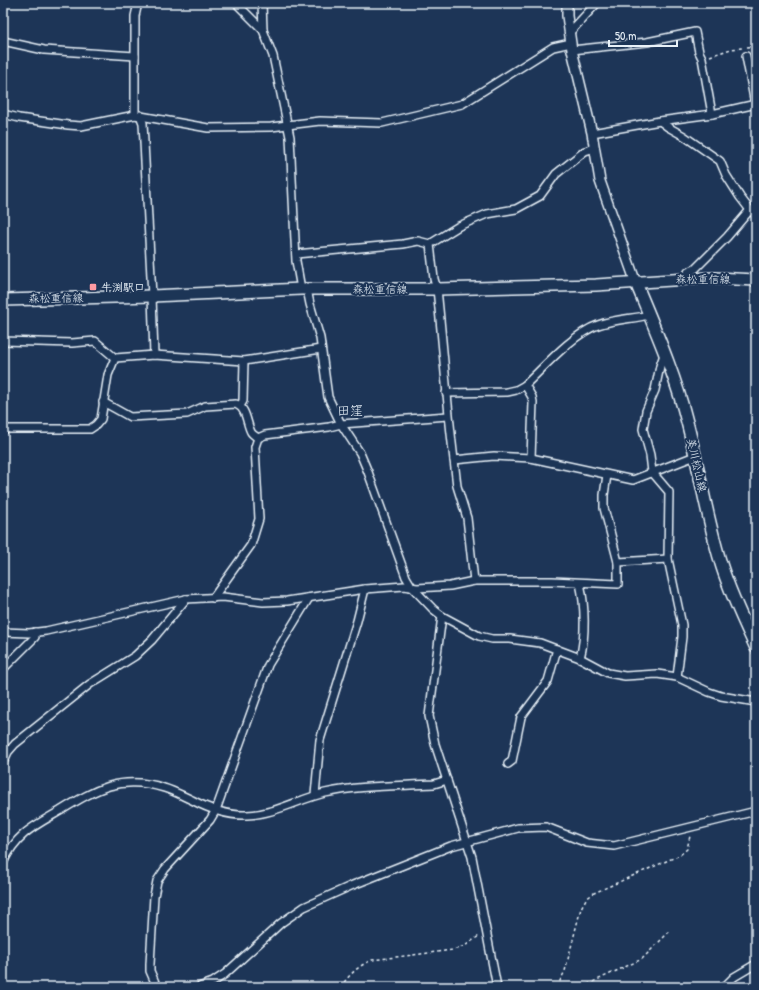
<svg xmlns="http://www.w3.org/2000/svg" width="759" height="990" viewBox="0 0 759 990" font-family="'Patrick Hand','Klee One',sans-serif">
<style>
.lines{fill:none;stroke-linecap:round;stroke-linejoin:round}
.minor-casing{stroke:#e8f1f8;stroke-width:10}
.tertiary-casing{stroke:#e8f1f8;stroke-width:12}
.secondary-casing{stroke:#e8f1f8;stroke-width:14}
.path{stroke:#e8f1f8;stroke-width:1.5;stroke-dasharray:3 3;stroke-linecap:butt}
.minor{stroke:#1d3557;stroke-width:7}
.tertiary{stroke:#1d3557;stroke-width:9}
.secondary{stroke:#1d3557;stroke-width:11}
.poi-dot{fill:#ff9aa2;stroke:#1d3557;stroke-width:1.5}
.labels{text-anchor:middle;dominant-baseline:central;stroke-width:4;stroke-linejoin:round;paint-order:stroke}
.street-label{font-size:11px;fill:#e8f1f8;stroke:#1d3557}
.poi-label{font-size:11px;font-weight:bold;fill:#e8f1f8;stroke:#1d3557;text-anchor:start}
.quarter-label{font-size:13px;fill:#e8f1f8;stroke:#1d3557}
</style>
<rect width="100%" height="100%" fill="#1d3557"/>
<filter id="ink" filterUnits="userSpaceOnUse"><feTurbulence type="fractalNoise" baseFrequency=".025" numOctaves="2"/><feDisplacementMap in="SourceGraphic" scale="8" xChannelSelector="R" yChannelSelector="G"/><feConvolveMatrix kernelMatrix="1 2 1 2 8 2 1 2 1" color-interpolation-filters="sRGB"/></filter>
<g filter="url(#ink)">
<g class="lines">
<g class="minor-casing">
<g id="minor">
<polyline points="236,3 263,30 273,56 290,137 296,261 301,289"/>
<polyline points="262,3 263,30"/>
<polyline points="569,33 597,3"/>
<polyline points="3,41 44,50 135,56"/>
<polyline points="572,50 647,42 695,32 699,52 702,58 712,114"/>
<polyline points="746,56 755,104"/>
<polyline points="3,114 19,118 68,125 81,126 135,115 208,128 271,127 320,121 382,123 462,104 553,47 571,43"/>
<polyline points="135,115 135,16 138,3"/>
<polyline points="140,115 143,123 152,296 154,355"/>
<polyline points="660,121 668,127 684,136 720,161 726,175 740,197 750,210 756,215"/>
<polyline points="592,133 660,121 712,114 756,104"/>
<path d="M595,148L585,151L556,174L540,196L516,209L487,214L459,226L430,244L434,279L437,289C443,346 447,403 454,460L494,456L531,458L633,480L695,456"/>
<polyline points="296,254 403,244 418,241 430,244"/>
<polyline points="687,279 688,272 695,269 727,237 750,210"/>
<polyline points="307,289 310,304 320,338 328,397 341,424 360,453 368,472 406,577 412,587 433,609 442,616 479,636 492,639 510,639 540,643 580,658 608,673 625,676 657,674 677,677 709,692 721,696 756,702"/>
<polyline points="3,341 72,343 95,341 115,358 154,355 244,361 321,349"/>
<polyline points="665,352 660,366 655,390 646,411 643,429 650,455 652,472 669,492 668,559 682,625 682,637 677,677"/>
<polyline points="525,385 532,397 533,402 531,458"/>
<path d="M446,393L507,392L516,390L525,385C544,367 574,333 598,325C615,319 632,319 649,315"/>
<path d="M103,402L130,417L187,414L205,406L236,404C247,409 246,422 251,432C252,434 255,436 258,438"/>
<polyline points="240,406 243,401 244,361"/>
<polyline points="3,429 90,429 96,425 101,419 108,375 115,358"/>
<polyline points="454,460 457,486 467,518 474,581"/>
<polyline points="618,562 668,559"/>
<polyline points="213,598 251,545 259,519 255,447 258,438 265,435 329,427 341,424 448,416"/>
<polyline points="442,616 429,716 435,744 472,857 497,987"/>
<polyline points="3,632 29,633 46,631 186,599 223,597 263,602 287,601 365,589 404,586 417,588 450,586 474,581 552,581 618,584 618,562 604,508 604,495 607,475"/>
<path d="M580,658C586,636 585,605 580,583"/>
<polyline points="3,669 35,637 35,632"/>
<polyline points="3,763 8,752 15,744 90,684 135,656 152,640 186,599"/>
<polyline points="508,764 512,761 521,717 548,681 557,649"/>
<polyline points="315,795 320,740 357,621 365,589"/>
<path d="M3,863C16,834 34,826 60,811C96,789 121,774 164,788C174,791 183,796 192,800C209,809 227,816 247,815C275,814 299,799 325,793C360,785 398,786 434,784L447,780"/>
<polyline points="157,987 150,971 150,964 154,896 157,881 165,869 210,820 216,810 268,665 309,598"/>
<polyline points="199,987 213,982 225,974 281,923 304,907 353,885 451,846 518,828 546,827 587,843 614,846 756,811"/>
<polyline points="724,987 734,977 756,964"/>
</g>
</g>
<g class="tertiary-casing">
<polyline id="tertiary" points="567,3 567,16 572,50 592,133 600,181 636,283"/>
</g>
<g class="secondary-casing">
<g id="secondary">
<path d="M636,283C655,329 675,374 687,422C700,471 707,520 722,567C731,595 744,622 756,648"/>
<polyline points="3,300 152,296 301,289 437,289 596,285 687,279 715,278 756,280"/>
</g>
</g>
<g class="path">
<polyline points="747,47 756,46"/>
<polyline points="710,56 731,49 743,48"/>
<path d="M340,987C351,974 356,967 372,960L453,950L465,946L479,936"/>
<polyline points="557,987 565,971 581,908 586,899 594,893 680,855 687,849 690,836"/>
<polyline points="582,987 642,959 671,930"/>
</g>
<use href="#minor" class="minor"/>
<use href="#tertiary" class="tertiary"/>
<use href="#secondary" class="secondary"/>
</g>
</g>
<rect class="poi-dot" x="89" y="283" width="8" height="8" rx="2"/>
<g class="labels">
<g class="street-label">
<text x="703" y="279">森松重信線</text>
<text x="380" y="289">森松重信線</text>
<text transform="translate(56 298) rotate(-1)">森松重信線</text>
<text transform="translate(697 465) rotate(77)">美川松山線</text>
</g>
<g class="poi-label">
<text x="101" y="287">牛渕駅口</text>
</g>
<g class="quarter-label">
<text x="350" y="410">田窪</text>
</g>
</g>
<rect width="759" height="990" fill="none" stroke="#1d3557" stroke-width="16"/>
<rect x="8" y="8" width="743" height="974" fill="none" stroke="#e8f1f8" stroke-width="1.5" filter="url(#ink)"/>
<path d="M609 40v6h68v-6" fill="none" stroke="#e8f1f8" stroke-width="2"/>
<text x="615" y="40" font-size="12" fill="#e8f1f8" stroke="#1d3557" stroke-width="3" paint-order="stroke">50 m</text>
</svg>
